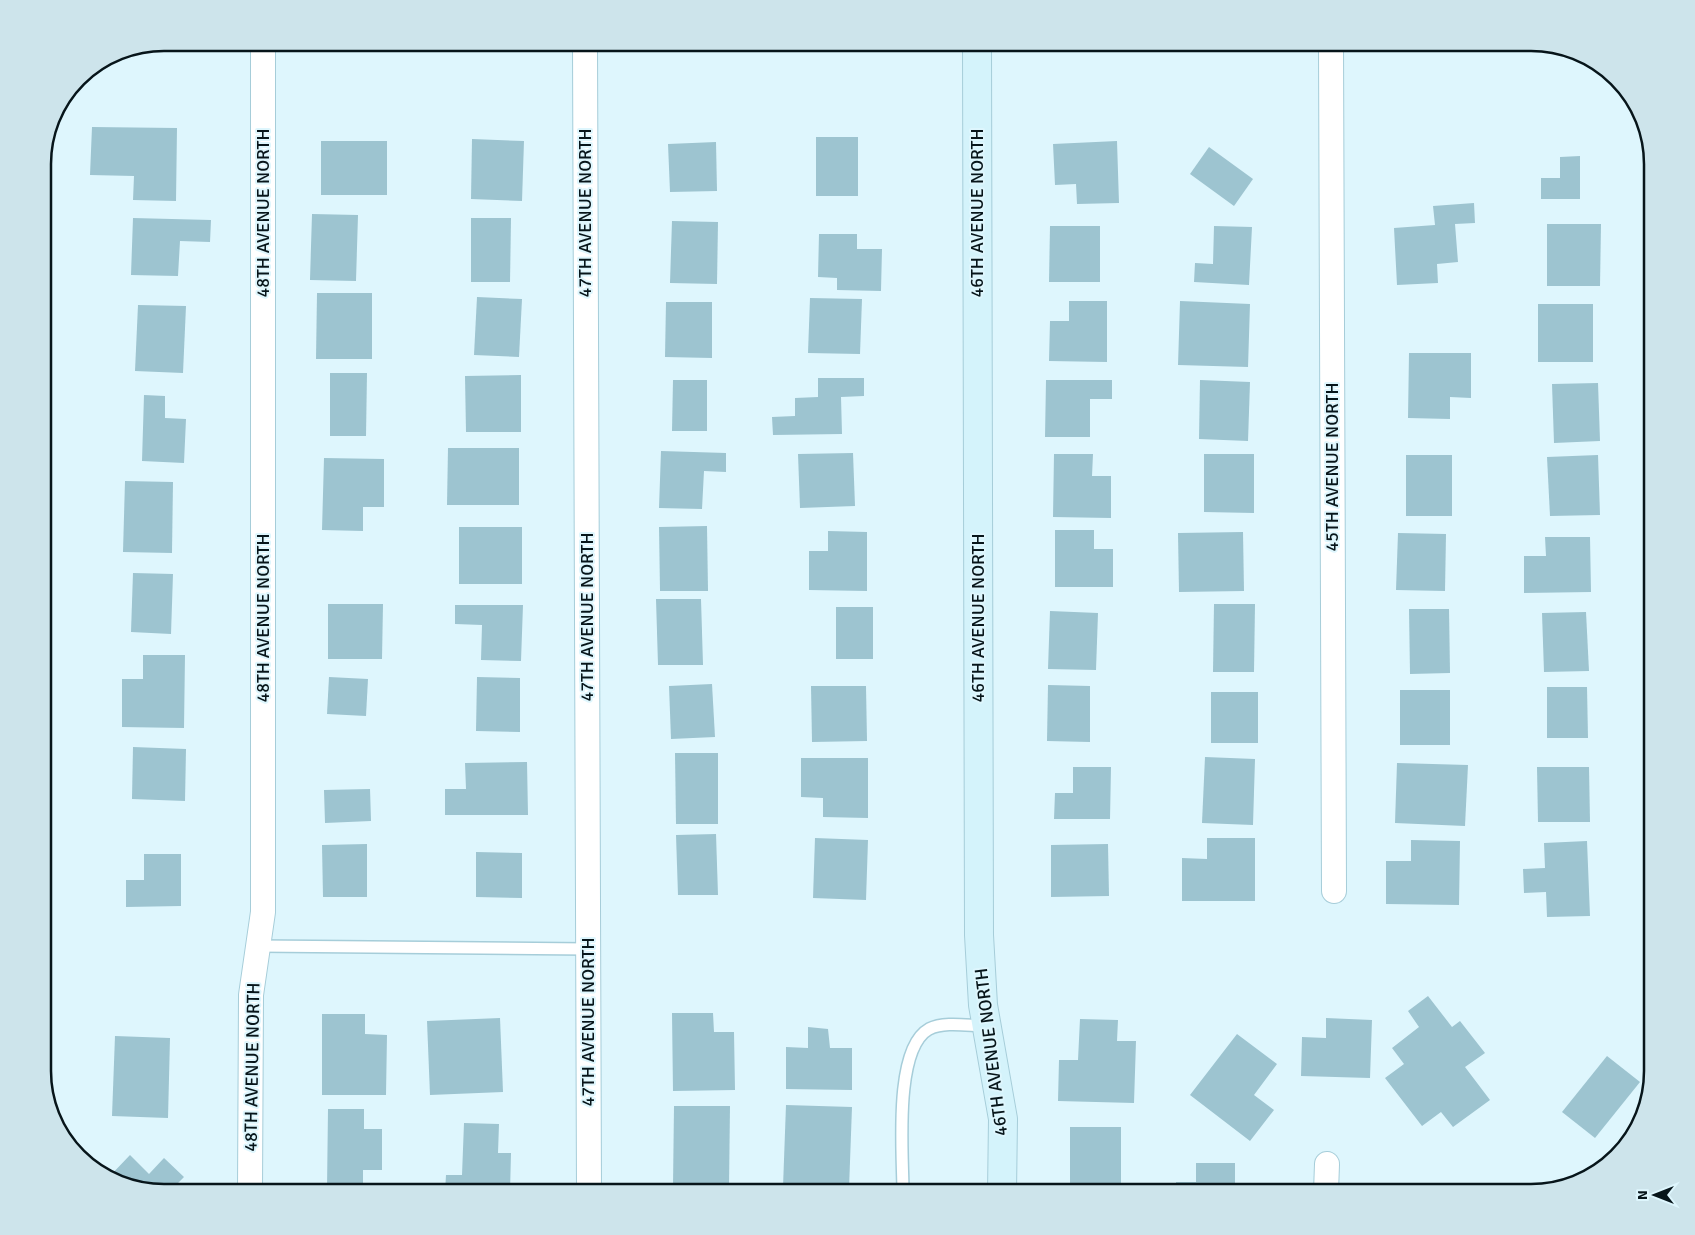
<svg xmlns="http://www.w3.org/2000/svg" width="1695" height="1235" viewBox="0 0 1695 1235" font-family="Signika,sans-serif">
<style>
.building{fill:#9dc4d0}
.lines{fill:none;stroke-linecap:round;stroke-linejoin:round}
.lane-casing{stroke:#a6cdd9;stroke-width:14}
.street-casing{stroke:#a6cdd9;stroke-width:26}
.secondary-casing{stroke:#a6cdd9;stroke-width:30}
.lane{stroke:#fff;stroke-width:11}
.street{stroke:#fff;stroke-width:24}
.secondary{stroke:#d4f3fb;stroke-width:28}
.labels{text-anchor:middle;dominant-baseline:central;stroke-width:4;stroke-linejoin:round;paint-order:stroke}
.street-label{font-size:18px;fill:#07151a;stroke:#def6fd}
.rim{fill:none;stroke:#07151a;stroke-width:2.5}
</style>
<rect width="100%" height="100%" fill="#def6fd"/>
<g class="building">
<polygon points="92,127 177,128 176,201 133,200 134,176 90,175"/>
<rect x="816" y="137" width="42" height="59"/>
<polygon points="472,139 524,141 522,201 471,199"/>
<rect x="321" y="141" width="66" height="54"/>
<polygon points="1117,141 1119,203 1077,204 1076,184 1055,185 1053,144"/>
<polygon points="716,142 717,191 670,192 668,144"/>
<polygon points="1209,147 1253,179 1234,206 1190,174"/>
<polygon points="1580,156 1580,199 1541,199 1541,178 1560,178 1560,157"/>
<polygon points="1474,203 1475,223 1455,224 1458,262 1437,264 1438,283 1397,285 1394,228 1435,225 1433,206"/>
<polygon points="312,214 358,215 356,281 310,280"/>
<polygon points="133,218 211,220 210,242 180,241 178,276 131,275"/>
<polygon points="471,218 511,218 510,282 471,282"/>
<polygon points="672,221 718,222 717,284 670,283"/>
<polygon points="1547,224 1601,224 1600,286 1547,286"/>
<polygon points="1050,226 1100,226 1100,282 1049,282"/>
<polygon points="1214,226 1252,227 1249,285 1194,282 1195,263 1213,264"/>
<polygon points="819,234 857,234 857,249 882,249 881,291 837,290 837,278 818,277"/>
<polygon points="317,293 372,293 372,359 316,359"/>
<polygon points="477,297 522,299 519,357 474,355"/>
<polygon points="810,298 862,299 860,354 808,353"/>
<polygon points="1069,301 1107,301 1107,362 1049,361 1050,321 1069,321"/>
<polygon points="1180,301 1250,304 1248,367 1178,365"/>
<polygon points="666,302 712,302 712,358 665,357"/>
<rect x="1538" y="304" width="55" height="58"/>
<polygon points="138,305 186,306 183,373 135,371"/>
<polygon points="1409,353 1471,353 1471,398 1450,397 1450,419 1408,418"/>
<polygon points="43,360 50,360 49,427 43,427"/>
<polygon points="330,373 367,373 366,436 330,436"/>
<polygon points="521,375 521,432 466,432 465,376"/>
<polygon points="818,378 864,378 864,396 841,397 842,434 773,435 772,417 795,416 795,398 818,397"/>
<polygon points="673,380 707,380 707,431 672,431"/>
<polygon points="1046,380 1112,380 1112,399 1090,399 1090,437 1045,437"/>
<polygon points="1200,380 1250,382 1248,441 1199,439"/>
<polygon points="1598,383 1600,441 1554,443 1552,384"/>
<polygon points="144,395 165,396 165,418 186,419 184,463 142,461"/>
<polygon points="448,448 519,448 519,505 447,505"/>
<polygon points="661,451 726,453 726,472 704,471 702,509 659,508"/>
<polygon points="853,453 855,506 800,508 798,454"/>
<polygon points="1054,454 1093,454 1092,476 1111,476 1111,518 1053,517"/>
<polygon points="1204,454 1254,454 1254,513 1204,512"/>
<rect x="1406" y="455" width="46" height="61"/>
<polygon points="1598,455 1600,515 1550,516 1547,457"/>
<polygon points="324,458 384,459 384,507 363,507 363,531 322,530"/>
<polygon points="125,481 173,482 172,553 123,552"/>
<polygon points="707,526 708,591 660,591 659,527"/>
<rect x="459" y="527" width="63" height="57"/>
<polygon points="1055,530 1094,530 1094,549 1113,549 1113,587 1055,587"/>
<polygon points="828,531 867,532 867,591 809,590 809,551 828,551"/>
<polygon points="1243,532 1244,591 1179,592 1178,533"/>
<polygon points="1398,533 1446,534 1445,591 1396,590"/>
<polygon points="1545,537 1590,537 1591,592 1524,593 1524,556 1546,556"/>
<polygon points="133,573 173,574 171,634 131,632"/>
<polygon points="656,599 701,599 703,665 658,665"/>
<polygon points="328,604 383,604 382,659 328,659"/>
<polygon points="1214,604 1255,604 1254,672 1213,672"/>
<polygon points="455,605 523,605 521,661 481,660 482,625 455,624"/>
<rect x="836" y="607" width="37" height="52"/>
<polygon points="1409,609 1449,609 1450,673 1410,674"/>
<polygon points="1050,611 1098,613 1096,670 1048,669"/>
<polygon points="1586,612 1589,671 1544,672 1542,613"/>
<polygon points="143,655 185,655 184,728 122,727 122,679 143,679"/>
<polygon points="329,677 368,679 366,716 327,714"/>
<polygon points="477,677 520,678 520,732 476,731"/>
<polygon points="712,684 715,737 671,739 669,686"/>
<polygon points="1048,685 1090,686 1090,742 1047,741"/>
<polygon points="811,686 866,686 867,741 812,742"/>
<polygon points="1547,687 1587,687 1588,738 1547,738"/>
<rect x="1400" y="690" width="50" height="55"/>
<rect x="1211" y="692" width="47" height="51"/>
<polygon points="133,747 186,749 185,801 132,799"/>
<polygon points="675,753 718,753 718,824 676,824"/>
<polygon points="1205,757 1255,759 1253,825 1202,823"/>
<polygon points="801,758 868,758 868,818 823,817 823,798 801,797"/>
<polygon points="527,762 528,815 445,815 445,789 466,789 465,763"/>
<polygon points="1397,763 1468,765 1465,826 1395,823"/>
<polygon points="1073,767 1111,767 1110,819 1054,819 1055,793 1073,793"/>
<polygon points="1537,767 1589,767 1590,822 1538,822"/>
<polygon points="370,789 371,821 325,823 324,790"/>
<polygon points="716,834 718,895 678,895 676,835"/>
<polygon points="815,838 868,840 866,900 813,898"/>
<polygon points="1207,838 1255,838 1255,901 1182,901 1182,858 1207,859"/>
<polygon points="1411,840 1460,841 1459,905 1386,904 1386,861 1411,861"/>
<polygon points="1587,841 1590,916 1547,917 1546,892 1524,893 1523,869 1545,868 1544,843"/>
<polygon points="367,844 367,897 323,897 322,845"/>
<polygon points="1108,844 1109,896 1051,897 1051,845"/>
<polygon points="476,852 522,853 522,898 476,897"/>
<polygon points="144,854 181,854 181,906 126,907 126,880 144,880"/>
<polygon points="1428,996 1452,1027 1460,1021 1485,1053 1465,1067 1490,1100 1453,1127 1441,1112 1422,1126 1385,1078 1404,1064 1392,1048 1419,1027 1408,1011"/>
<polygon points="672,1013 713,1013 714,1032 734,1032 735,1090 673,1091"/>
<polygon points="322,1014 365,1014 365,1034 387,1035 386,1095 322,1095"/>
<polygon points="500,1018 503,1092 430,1095 427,1021"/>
<polygon points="1326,1018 1372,1020 1370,1078 1301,1076 1302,1037 1326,1038"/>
<polygon points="1080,1019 1118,1020 1117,1041 1136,1041 1134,1103 1058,1101 1059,1060 1078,1060"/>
<polygon points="808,1027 828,1029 830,1048 852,1048 852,1090 786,1089 786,1047 808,1048"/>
<polygon points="1237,1034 1277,1064 1254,1095 1274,1110 1250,1141 1190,1095"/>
<polygon points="115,1036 170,1038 168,1118 112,1116"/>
<polygon points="1607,1056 1640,1082 1595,1138 1562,1112"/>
<polygon points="786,1105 852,1107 849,1189 783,1187"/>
<polygon points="674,1106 730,1106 729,1187 673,1186"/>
<polygon points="328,1109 364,1109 364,1129 382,1129 382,1170 363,1170 363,1190 327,1189"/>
<polygon points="464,1123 499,1124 498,1153 511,1153 510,1192 445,1192 446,1175 462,1175"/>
<rect x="1070" y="1127" width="51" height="65"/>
<polygon points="130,1155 149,1174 164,1158 184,1177 169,1192 125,1186 109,1177"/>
<polygon points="1196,1163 1235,1163 1235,1192 1176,1192 1176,1182 1196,1182"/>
<polygon points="1460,1184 1460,1192 1396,1192 1395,1186"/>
<rect x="1477" y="1190" width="44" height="2"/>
</g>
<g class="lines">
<g class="lane-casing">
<g id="lane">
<polyline points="258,946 588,949"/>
<path d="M903,1192C903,1156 893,1049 929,1029C945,1021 969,1026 986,1026"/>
</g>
</g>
<g class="street-casing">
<g id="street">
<polyline points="585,43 589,1192"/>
<polyline points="1331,43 1334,891"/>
<polyline points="250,1192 251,995 263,912 263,43"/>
<polyline points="1326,1192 1327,1164"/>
</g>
</g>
<g class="secondary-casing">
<polyline id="secondary" points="977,43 979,935 983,1005 1003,1119 1002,1192"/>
</g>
<use href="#lane" class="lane"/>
<use href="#street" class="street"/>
<use href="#secondary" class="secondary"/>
</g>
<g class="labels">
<g class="street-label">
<text transform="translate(263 213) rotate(-90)">48TH AVENUE NORTH</text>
<text transform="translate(585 213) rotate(-90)">47TH AVENUE NORTH</text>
<text transform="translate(977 213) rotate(-90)">46TH AVENUE NORTH</text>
<text transform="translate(1332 467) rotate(-90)">45TH AVENUE NORTH</text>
<text transform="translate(587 617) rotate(-90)">47TH AVENUE NORTH</text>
<text transform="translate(263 618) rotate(-90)">48TH AVENUE NORTH</text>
<text transform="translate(978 618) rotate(-90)">46TH AVENUE NORTH</text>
<text transform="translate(588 1022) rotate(-90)">47TH AVENUE NORTH</text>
<text transform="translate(991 1052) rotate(-97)">46TH AVENUE NORTH</text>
<text transform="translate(252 1067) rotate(-89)">48TH AVENUE NORTH</text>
</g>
</g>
<path d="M0 0H1695V1235H0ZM164 51H1531A113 113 0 0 1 1644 164V1071A113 113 0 0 1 1531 1184H164A113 113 0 0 1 51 1071V164A113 113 0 0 1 164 51Z" fill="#cde4eb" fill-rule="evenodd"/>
<path class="rim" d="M164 51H1531A113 113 0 0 1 1644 164V1071A113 113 0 0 1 1531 1184H164A113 113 0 0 1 51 1071V164A113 113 0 0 1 164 51Z"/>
<g transform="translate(1655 1195) rotate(270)" stroke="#def6fd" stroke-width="4" paint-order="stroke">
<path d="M0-4L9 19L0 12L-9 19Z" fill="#07151a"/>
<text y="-8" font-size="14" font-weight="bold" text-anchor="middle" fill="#07151a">N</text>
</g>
</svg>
